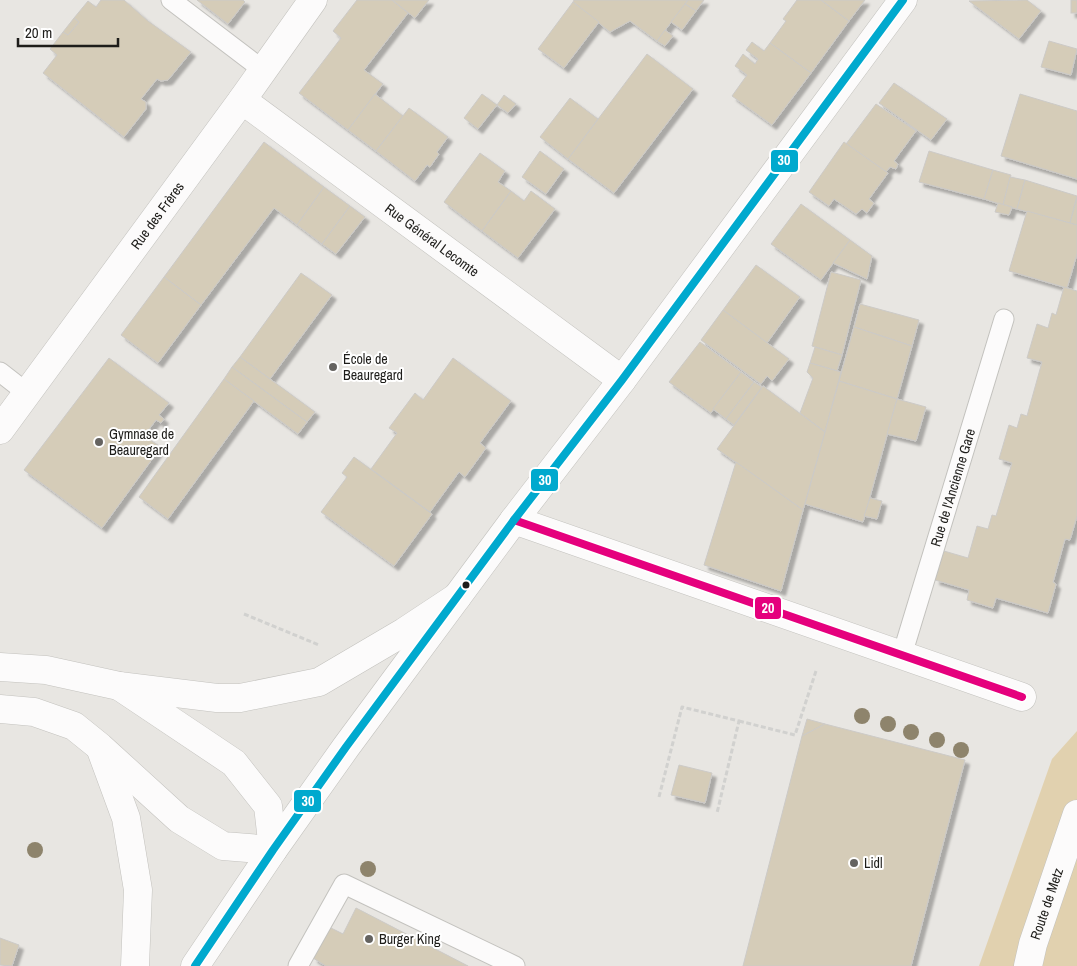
<svg xmlns="http://www.w3.org/2000/svg" width="1077" height="966" viewBox="0 0 1077 966" font-family="'Archivo Narrow',sans-serif">
<style>
.green{fill:#e1d1af}
.building{fill:#d5ccb8;stroke:#cccac7;filter:url(#shadow)}
.lines{fill:none;stroke-linecap:round;stroke-linejoin:round}
.service-casing{stroke:#c3c2be;stroke-width:21}
.minor-casing{stroke:#c3c2be;stroke-width:29}
.secondary-casing{stroke:#c3c2be;stroke-width:29}
.motorway-casing{stroke:#c3c2be;stroke-width:29}
.path{stroke:#d1d1cf;stroke-width:3;stroke-dasharray:5 2.5;stroke-linecap:butt}
.service{stroke:#fcfbfb;stroke-width:19}
.minor{stroke:#fcfbfb;stroke-width:28}
.secondary{stroke:#fcfbfb;stroke-width:28}
.motorway{stroke:#fcfbfb;stroke-width:28}
.bus-1-casing{stroke:#fff;stroke-width:11}
.bus-2-casing{stroke:#fff;stroke-width:11}
.bus-1{stroke:#e5007d;stroke-width:8}
.bus-2{stroke:#00a9ce;stroke-width:8}
.tree{fill:#8e846c}
.poi-dot{fill:#656360;stroke:#fff;stroke-width:2}
.bus-dot{fill:#1e1d1a;stroke:#fff;stroke-width:2}
.labels{text-anchor:middle;dominant-baseline:central;stroke-width:4;stroke-linejoin:round;paint-order:stroke}
.street-label{font-size:14px;fill:#1e1d1a;stroke:#fff}
.poi-label{font-size:14px;fill:#1e1d1a;stroke:#fff;text-anchor:start}
.line-badge{stroke:#fff;stroke-width:2}
.badge-label{font-size:14px;text-anchor:middle;font-weight:bold;fill:#fff}
</style>
<defs>
<filter id="shadow"><feDropShadow dx="4.5" dy="4.5" stdDeviation="1" flood-color="#0004"/></filter>
</defs>
<rect width="100%" height="100%" fill="#e8e6e2"/>
<polygon class="green" points="1077,731 1077,966 979,966 1052,759"/>
<g class="building">
<polygon points="101,0 124,0 148,21 191,52 168,80 161,81 157,79 141,99 146,102 146,109 124,137 43,73 57,55 50,49 63,32 68,35 79,22 74,18 88,1 96,7"/>
<polygon points="197,0 243,0 245,2 228,24"/>
<polygon points="357,0 392,0 408,13 364,70 383,84 348,130 299,93 341,38 333,31"/>
<polygon points="392,0 429,0 415,18"/>
<polygon points="574,0 688,0 657,41 630,21 610,32 573,2"/>
<polygon points="688,0 704,0 696,11 685,4"/>
<polygon points="797,0 821,0 849,21 811,73 770,43 786,21 783,19"/>
<polygon points="821,0 865,0 849,21"/>
<polygon points="1027,0 1041,11 1019,39 969,1"/>
<rect x="1071" y="0" width="6" height="13"/>
<polygon points="573,2 599,22 564,68 538,49"/>
<polygon points="685,4 696,11 682,30 671,22"/>
<polygon points="74,18 79,22 68,35 63,32"/>
<polygon points="665,30 673,36 665,46 657,41"/>
<polygon points="1049,41 1077,49 1071,75 1041,67"/>
<polygon points="752,42 764,51 770,43 811,73 772,125 732,96 747,75 735,66 743,54 755,64 758,59 746,50"/>
<polygon points="647,54 693,89 614,193 568,159"/>
<polygon points="894,83 947,119 931,140 879,103"/>
<polygon points="375,94 403,116 376,151 348,130"/>
<polygon points="482,94 497,105 478,129 464,118"/>
<polygon points="1020,94 1077,111 1077,179 1001,156"/>
<polygon points="504,95 516,104 508,113 497,105"/>
<polygon points="570,98 598,119 568,159 540,137"/>
<polygon points="876,104 916,131 894,161 898,164 896,169 890,167 886,172 846,144"/>
<polygon points="409,108 448,137 437,152 439,154 430,167 427,165 415,181 376,151"/>
<polygon points="264,142 324,187 297,225 274,208 201,305 164,277"/>
<polygon points="844,142 888,173 869,199 874,203 867,213 862,209 856,214 834,199 829,206 809,192"/>
<polygon points="540,151 564,169 546,194 522,177"/>
<polygon points="929,151 993,170 984,199 919,182"/>
<polygon points="480,153 505,171 498,182 511,191 482,231 444,202"/>
<polygon points="993,170 1011,175 1003,205 984,199"/>
<polygon points="1010,177 1025,180 1017,209 1003,205"/>
<polygon points="1025,180 1077,196 1070,223 1017,209"/>
<polygon points="324,187 350,206 322,244 297,225"/>
<polygon points="511,191 524,201 531,191 555,209 518,258 482,231"/>
<polygon points="1077,197 1077,225 1070,223"/>
<polygon points="998,203 1012,207 1009,215 995,212"/>
<polygon points="801,204 850,240 821,280 771,244"/>
<polygon points="350,206 365,217 336,254 322,244"/>
<polygon points="1027,211 1077,225 1077,254 1067,288 1009,271"/>
<polygon points="850,240 872,256 867,279 833,263"/>
<polygon points="756,265 800,297 767,343 723,310"/>
<polygon points="831,272 861,280 842,355 812,346"/>
<polygon points="301,273 332,295 270,379 240,357"/>
<polygon points="164,277 201,305 158,363 121,335"/>
<polygon points="1064,287 1077,291 1077,516 1070,540 1065,539 1053,582 1056,584 1048,613 996,598 993,608 967,600 969,590 935,580 944,551 968,558 977,526 988,529 992,515 996,516 1012,463 999,459 1009,425 1017,428 1021,414 1027,416 1042,362 1027,358 1037,324 1048,328 1052,313 1056,315"/>
<polygon points="860,304 919,320 912,346 854,327"/>
<polygon points="723,310 789,359 772,381 767,376 761,384 701,340"/>
<polygon points="854,327 912,346 897,399 839,381"/>
<polygon points="700,342 741,372 711,413 669,382"/>
<polygon points="815,347 842,355 837,371 810,363"/>
<polygon points="240,357 315,412 307,422 232,367"/>
<polygon points="109,358 169,403 159,415 164,419 161,423 156,420 144,436 161,447 102,528 24,470"/>
<polygon points="453,358 511,401 480,443 486,448 465,477 459,472 430,512 371,469 397,433 389,428 415,393 423,400"/>
<polygon points="810,363 841,372 825,432 800,413 813,378 807,372"/>
<polygon points="232,367 307,422 298,434 224,379"/>
<polygon points="741,372 754,382 726,419 713,409"/>
<polygon points="224,379 254,401 168,519 139,497"/>
<polygon points="839,381 897,399 863,522 805,504"/>
<polygon points="754,382 762,387 734,425 726,419"/>
<polygon points="763,386 825,432 803,510 717,449"/>
<polygon points="897,399 926,407 916,441 887,434"/>
<polygon points="354,457 432,514 394,566 321,512 347,477 342,473"/>
<polygon points="736,462 803,510 781,591 704,565"/>
<polygon points="870,498 882,501 877,519 864,516"/>
<polygon points="807,719 825,724 802,736"/>
<polygon points="825,724 965,760 911,966 743,966 802,736"/>
<polygon points="679,765 712,773 705,803 671,795"/>
<polygon points="356,908 468,966 326,966 313,958 329,927 343,934"/>
<polygon points="0,938 19,945 12,966 0,965"/>
</g>
<g class="lines">
<g class="service-casing">
<g id="service">
<polyline points="171,0 263,70"/>
<polyline points="0,372 27,393"/>
<path id="s1" d="M902,655L1004,319"/>
<polyline points="298,966 344,884 515,966"/>
</g>
</g>
<g class="minor-casing">
<g id="minor">
<path id="s2" d="M242,100L622,380"/>
<path id="s3" d="M0,430L242,100L313,0"/>
<polyline points="514,520 1022,697"/>
</g>
</g>
<g class="secondary-casing">
<g id="secondary">
<polyline points="195,966 273,850 346,747 514,520 622,380 903,0"/>
<path id="s4" d="M1028,966L1033,944L1077,814"/>
</g>
</g>
<g class="motorway-casing">
<g id="motorway">
<polyline points="0,667 46,670 119,686 217,698 240,698 319,682 404,632 457,597"/>
<polyline points="0,709 34,712 74,726 100,747 179,819 223,846 273,850 268,806 234,763 119,686"/>
<polyline points="101,750 126,818 138,890 135,966"/>
</g>
</g>
<g class="path">
<polyline points="244,614 319,645"/>
<polyline points="739,721 795,735 816,671"/>
<polyline points="659,797 682,707 739,721 717,813"/>
</g>
<use href="#service" class="service"/>
<use href="#minor" class="minor"/>
<use href="#secondary" class="secondary"/>
<use href="#motorway" class="motorway"/>
<g class="bus-1-casing">
<polyline id="bus-1" points="514,520 1022,697"/>
</g>
<g class="bus-2-casing">
<polyline id="bus-2" points="195,966 273,850 346,747 514,520 622,380 903,0"/>
</g>
<use href="#bus-1" class="bus-1"/>
<use href="#bus-2" class="bus-2"/>
</g>
<g class="tree">
<circle cx="862" cy="716" r="8"/>
<circle cx="888" cy="724" r="8"/>
<circle cx="911" cy="732" r="8"/>
<circle cx="937" cy="740" r="8"/>
<circle cx="961" cy="750" r="8"/>
<circle cx="35" cy="850" r="8"/>
<circle cx="368" cy="869" r="8"/>
</g>
<g class="poi-dot">
<circle cx="333" cy="367" r="5"/>
<circle cx="99" cy="442" r="5"/>
<circle cx="854" cy="863" r="5"/>
<circle cx="369" cy="939" r="5"/>
</g>
<circle class="bus-dot" cx="466" cy="585" r="4.5"/>
<g class="labels">
<g class="street-label">
<text stroke="none"><textPath href="#s3" startOffset="266">Rue des Frères</textPath></text>
<text stroke="none"><textPath href="#s2" startOffset="236">Rue Général Lecomte</textPath></text>
<text stroke="none"><textPath href="#s1" startOffset="175">Rue de l'Ancienne Gare</textPath></text>
<text stroke="none"><textPath href="#s4" startOffset="65">Route de Metz</textPath></text>
</g>
<g class="poi-label">
<text x="343" y="359">École de<tspan x="343" dy="16">Beauregard</tspan></text>
<text x="109" y="434">Gymnase de<tspan x="109" dy="16">Beauregard</tspan></text>
<text x="864" y="863">Lidl</text>
<text x="379" y="939">Burger King</text>
</g>
</g>
<g class="line-badge">
<rect x="770" y="149" width="29" height="24" rx="5" fill="#00a9ce"/>
<rect x="530" y="468" width="29" height="24" rx="5" fill="#00a9ce"/>
<rect x="754" y="596" width="28" height="24" rx="5" fill="#e5007d"/>
<rect x="293" y="789" width="29" height="24" rx="5" fill="#00a9ce"/>
</g>
<g class="badge-label">
<text x="784" y="165">30</text>
<text x="545" y="485">30</text>
<text x="768" y="613">20</text>
<text x="308" y="806">30</text>
</g>
<path d="M18 38v8h100v-8" fill="none" stroke="#1e1d1a" stroke-width="2.5"/>
<text x="25" y="38" font-size="15" fill="#1e1d1a" stroke="#ffffff" stroke-width="4" paint-order="stroke">20 m</text>
</svg>
